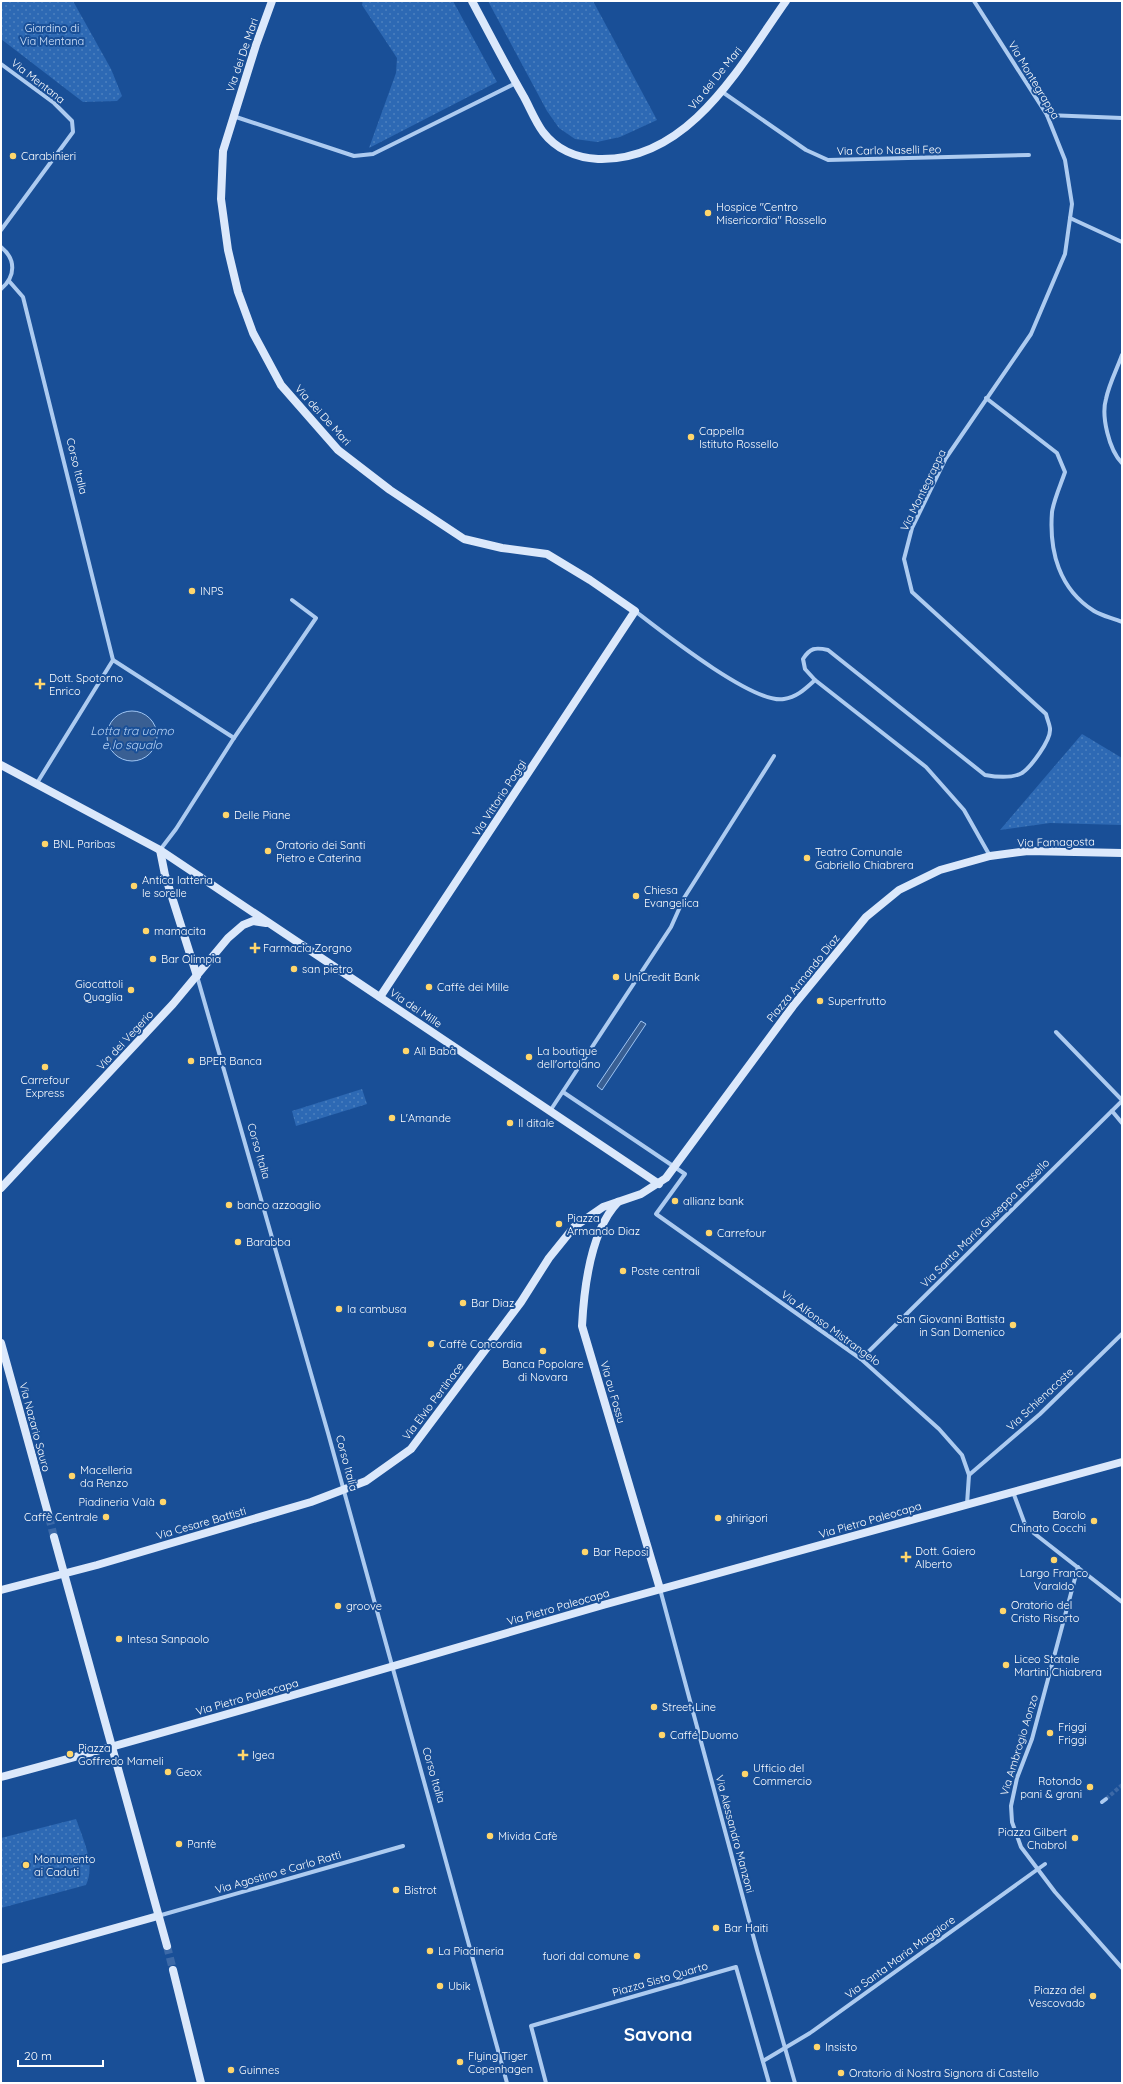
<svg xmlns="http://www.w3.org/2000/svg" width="1123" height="2084" viewBox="0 0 1123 2084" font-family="Quicksand,sans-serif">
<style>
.grass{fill:url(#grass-dots)}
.water{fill:#395f93;stroke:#9fc5f3}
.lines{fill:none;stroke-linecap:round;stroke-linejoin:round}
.street-tunnel{stroke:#3c69a7;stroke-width:4;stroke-dasharray:4 2;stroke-linecap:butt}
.secondary-tunnel{stroke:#3c69a7;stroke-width:8;stroke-dasharray:8 4;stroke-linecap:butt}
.street{stroke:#adcbf0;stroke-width:4}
.secondary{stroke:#dbe8fb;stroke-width:8}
.poi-dot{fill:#ffd66c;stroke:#194f97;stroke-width:1.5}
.labels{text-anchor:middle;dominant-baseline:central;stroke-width:4;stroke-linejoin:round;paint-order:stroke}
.park-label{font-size:11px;fill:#d4e5fb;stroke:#194f97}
.street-label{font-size:11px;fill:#fff;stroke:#194f97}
.poi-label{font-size:11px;fill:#fff;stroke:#194f97;text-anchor:start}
.water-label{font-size:12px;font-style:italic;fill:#b9d5f7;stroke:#194f97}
.town-label{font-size:19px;font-weight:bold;fill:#fff;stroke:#194f97}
</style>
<defs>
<pattern id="grass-dots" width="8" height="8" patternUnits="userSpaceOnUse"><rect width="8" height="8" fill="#2d69b4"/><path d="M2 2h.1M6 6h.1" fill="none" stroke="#4c80bf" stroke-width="1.8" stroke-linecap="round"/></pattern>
</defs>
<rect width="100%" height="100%" fill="#194f97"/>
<g class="grass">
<polygon points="1,1 73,1 111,69 122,96 117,101 83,102 1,39"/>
<polygon points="363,1 453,1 497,82 369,148 396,73 397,58 362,5"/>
<polygon points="488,1 593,1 657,120 620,137 597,142 575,139 559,128 547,111"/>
<polygon points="1082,734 1122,758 1122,825 1050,823 1000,830"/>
<polygon points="362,1089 367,1104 296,1126 292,1111"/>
<path d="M76,1819C83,1839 96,1865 86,1885L1,1908V1838Z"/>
</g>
<g class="water">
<circle cx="132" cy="736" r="25"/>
<polygon points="641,1021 646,1024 602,1090 597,1086"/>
</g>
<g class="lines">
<polyline class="street-tunnel" points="1106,1799 1122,1785"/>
<g class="secondary-tunnel">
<polyline points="49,1517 54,1537"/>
<polyline points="167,1946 173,1970"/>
</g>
<g class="street">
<path d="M974,1L1047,115L1065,160L1072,204L1065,254L1031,334L946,458L912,528L904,559L912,592L1046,714C1047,719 1050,725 1050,729C1051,740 1031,767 1022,773C1011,779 996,777 985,775L828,650C815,647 810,648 803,659L805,669L815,680L926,767L964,810L990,856"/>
<polyline points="1,64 54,103 72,121 73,132 1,230"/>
<polyline points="721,91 806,150 828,160 1029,155"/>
<polyline points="1047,115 1122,118"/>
<polyline points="233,116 354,156 373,154 516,83"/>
<polyline points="1070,218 1122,242"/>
<path d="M1,247C16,259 16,276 1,289"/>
<polyline points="9,281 23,297 113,660"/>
<path d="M1122,355C1117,369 1109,384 1106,399C1101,416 1109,450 1122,463"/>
<path d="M986,398L1057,453L1065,472C1061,484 1054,499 1052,512C1049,551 1059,589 1094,611C1102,616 1113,618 1122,622"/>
<path d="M635,611C661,631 754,705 784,699C797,697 805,689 815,680"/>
<polyline points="234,738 316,618 292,600"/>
<polyline points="37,783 113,660 234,738 176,829 160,850"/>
<polyline points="197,976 328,1433 507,2083"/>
<polyline points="1056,1032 1122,1100"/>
<polyline points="563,1092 685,1174 656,1214 861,1359 939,1429 962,1455 969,1475 967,1504"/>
<polyline points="550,1111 671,927 684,898 774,756"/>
<polyline points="1112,1111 1122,1123"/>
<polyline points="861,1359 1122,1101"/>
<polyline points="969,1475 1040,1414 1122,1334"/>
<polyline points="1013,1492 1026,1527 1122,1602"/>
<polyline points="1078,1567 1032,1739 1017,1778 1011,1806 1012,1822 1021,1847 1055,1892 1122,1968"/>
<polyline points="660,1589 757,1950 795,2083"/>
<polyline points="1102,1802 1106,1799"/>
<polyline points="158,1916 403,1846"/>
<polyline points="763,2061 810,2033 1045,1864"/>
<polyline points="546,2083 531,2026 736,1967 769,2083"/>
</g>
<g class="secondary">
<polyline points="272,1 256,45 223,151 221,199 228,250 238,292 253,333 281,385 338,450 390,490 464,539 502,548 547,554 590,580 635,611 380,997"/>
<path d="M472,1C489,33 506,66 524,97C530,108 535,121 543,132C556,149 576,158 598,159C689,162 740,66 786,1"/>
<polyline points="1,765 160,850 659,1184"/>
<polyline points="160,850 165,875 197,976"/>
<polyline points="1,1188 173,1004 228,938 243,925 253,921 266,923"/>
<path d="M618,1202C590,1231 584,1288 582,1326L660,1589"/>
<polyline points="1,1343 49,1517"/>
<polyline points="54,1537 167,1946"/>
<polyline points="1,1590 97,1565 311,1502 366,1481 411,1449 521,1302 549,1258 574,1227 603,1207 641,1194 666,1178 793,1006 866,917 899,890 940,870 990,856 1028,851 1122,853"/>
<path d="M1,1777C203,1723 403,1663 603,1605C775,1556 949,1510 1122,1462"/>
<polyline points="1,1960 158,1916"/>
<polyline points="173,1970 201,2083"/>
</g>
</g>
<g class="poi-dot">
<circle cx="13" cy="156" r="4"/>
<circle cx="708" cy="213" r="4"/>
<circle cx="691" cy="437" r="4"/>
<circle cx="192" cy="591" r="4"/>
<path d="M38 678h4v4h4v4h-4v4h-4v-4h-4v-4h4z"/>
<circle cx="226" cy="815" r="4"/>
<circle cx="45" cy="844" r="4"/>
<circle cx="268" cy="851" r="4"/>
<circle cx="807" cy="858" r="4"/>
<circle cx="134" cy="886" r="4"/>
<circle cx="636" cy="896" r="4"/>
<circle cx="146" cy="931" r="4"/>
<path d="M253 942h4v4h4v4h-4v4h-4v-4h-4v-4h4z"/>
<circle cx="153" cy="959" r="4"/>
<circle cx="294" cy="969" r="4"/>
<circle cx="616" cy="977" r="4"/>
<circle cx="429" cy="987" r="4"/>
<circle cx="131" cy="990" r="4"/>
<circle cx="820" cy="1001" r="4"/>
<circle cx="406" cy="1051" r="4"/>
<circle cx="529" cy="1057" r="4"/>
<circle cx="191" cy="1061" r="4"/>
<circle cx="45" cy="1067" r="4"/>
<circle cx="392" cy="1118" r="4"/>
<circle cx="510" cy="1123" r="4"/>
<circle cx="675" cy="1201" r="4"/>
<circle cx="229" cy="1205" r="4"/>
<circle cx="559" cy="1224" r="4"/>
<circle cx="709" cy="1233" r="4"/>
<circle cx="238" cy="1242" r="4"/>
<circle cx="623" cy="1271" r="4"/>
<circle cx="463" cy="1303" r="4"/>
<circle cx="339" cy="1309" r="4"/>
<circle cx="1013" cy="1325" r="4"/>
<circle cx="431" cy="1344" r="4"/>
<circle cx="543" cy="1351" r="4"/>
<circle cx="72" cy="1476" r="4"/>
<circle cx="163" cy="1502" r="4"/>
<circle cx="106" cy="1517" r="4"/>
<circle cx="718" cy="1518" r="4"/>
<circle cx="1094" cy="1521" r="4"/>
<circle cx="585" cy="1552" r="4"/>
<path d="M904 1551h4v4h4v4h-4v4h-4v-4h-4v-4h4z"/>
<circle cx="1054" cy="1560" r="4"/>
<circle cx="338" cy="1606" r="4"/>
<circle cx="1003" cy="1611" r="4"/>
<circle cx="119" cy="1639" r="4"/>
<circle cx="1006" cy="1665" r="4"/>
<circle cx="654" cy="1707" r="4"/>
<circle cx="1050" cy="1733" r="4"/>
<circle cx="662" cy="1735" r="4"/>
<circle cx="70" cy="1754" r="4"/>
<path d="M241 1749h4v4h4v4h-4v4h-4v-4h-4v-4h4z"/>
<circle cx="168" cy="1772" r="4"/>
<circle cx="745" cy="1774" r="4"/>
<circle cx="1090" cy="1787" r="4"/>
<circle cx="490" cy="1836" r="4"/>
<circle cx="1075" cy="1838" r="4"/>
<circle cx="179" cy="1844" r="4"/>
<circle cx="26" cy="1865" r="4"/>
<circle cx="396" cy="1890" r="4"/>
<circle cx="716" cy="1928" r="4"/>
<circle cx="430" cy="1951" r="4"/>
<circle cx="637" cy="1956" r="4"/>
<circle cx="440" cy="1986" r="4"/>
<circle cx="1093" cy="1996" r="4"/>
<circle cx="817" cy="2047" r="4"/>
<circle cx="460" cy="2062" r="4"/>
<circle cx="231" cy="2070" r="4"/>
<circle cx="841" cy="2073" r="4"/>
</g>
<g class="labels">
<g class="park-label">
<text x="52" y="28">Giardino di<tspan x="52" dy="13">Via Mentana</tspan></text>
</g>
<g class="street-label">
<text transform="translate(242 55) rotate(-71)">Via dei De Mari</text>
<text transform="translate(715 78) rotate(-51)">Via dei De Mari</text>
<text transform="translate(1034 80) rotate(59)">Via Montegrappa</text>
<text transform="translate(38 81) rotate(38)">Via Mentana</text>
<text transform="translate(889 150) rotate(-1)">Via Carlo Naselli Feo</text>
<text transform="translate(323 415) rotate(48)">Via dei De Mari</text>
<text transform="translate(77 466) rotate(76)">Corso Italia</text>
<text transform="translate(923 490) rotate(-64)">Via Montegrappa</text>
<text transform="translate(499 798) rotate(-57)">Via Vittorio Poggi</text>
<text transform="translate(1056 842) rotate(-1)">Via Famagosta</text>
<text transform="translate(803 978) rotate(-51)">Piazza Armando Diaz</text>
<text transform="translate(416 1008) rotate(34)">Via dei Mille</text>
<text transform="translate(125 1040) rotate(-47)">Via dei Vegerio</text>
<text transform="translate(259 1151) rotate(74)">Corso Italia</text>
<text transform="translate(985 1223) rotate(-45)">Via Santa Maria Giuseppa Rossello</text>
<text transform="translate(831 1328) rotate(36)">Via Alfonso Mistrangelo</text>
<text transform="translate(613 1392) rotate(74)">Via au Fossu</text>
<text transform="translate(1040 1399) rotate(-43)">Via Schienacoste</text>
<text transform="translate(433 1401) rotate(-53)">Via Elvio Pertinace</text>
<text transform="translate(35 1427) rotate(75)">Via Nazario Sauro</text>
<text transform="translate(347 1463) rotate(75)">Corso Italia</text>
<text transform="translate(870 1520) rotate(-16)">Via Pietro Paleocapa</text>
<text transform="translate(201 1523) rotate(-16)">Via Cesare Battisti</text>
<text transform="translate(558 1607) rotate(-16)">Via Pietro Paleocapa</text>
<text transform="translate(247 1697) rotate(-16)">Via Pietro Paleocapa</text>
<text transform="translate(1019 1745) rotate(-73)">Via Ambrogio Aonzo</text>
<text transform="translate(434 1775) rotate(74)">Corso Italia</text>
<text transform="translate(735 1834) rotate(75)">Via Alessandro Manzoni</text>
<text transform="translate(278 1872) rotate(-16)">Via Agostino e Carlo Ratti</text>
<text transform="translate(900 1957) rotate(-36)">Via Santa Maria Maggiore</text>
<text transform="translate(660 1979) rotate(-16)">Piazza Sisto Quarto</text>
</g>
<g class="poi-label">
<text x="21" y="156">Carabinieri</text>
<text x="716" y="207">Hospice "Centro<tspan x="716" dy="13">Misericordia" Rossello</tspan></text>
<text x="699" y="431">Cappella<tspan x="699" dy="13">Istituto Rossello</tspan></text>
<text x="200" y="591">INPS</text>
<text x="49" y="678">Dott. Spotorno<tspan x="49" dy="13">Enrico</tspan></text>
<text x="234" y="815">Delle Piane</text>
<text x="53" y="844">BNL Paribas</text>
<text x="276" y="845">Oratorio dei Santi<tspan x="276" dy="13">Pietro e Caterina</tspan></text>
<text x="815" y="852">Teatro Comunale<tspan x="815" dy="13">Gabriello Chiabrera</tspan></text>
<text x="142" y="880">Antica latteria<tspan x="142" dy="13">le sorelle</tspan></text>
<text x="644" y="890">Chiesa<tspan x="644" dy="13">Evangelica</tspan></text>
<text x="154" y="931">mamacita</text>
<text x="263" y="948">Farmacia Zorgno</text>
<text x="161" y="959">Bar Olimpia</text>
<text x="302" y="969">san pietro</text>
<text x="624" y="977">UniCredit Bank</text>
<text x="123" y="984" text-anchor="end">Giocattoli<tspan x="123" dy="13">Quaglia</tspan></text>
<text x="437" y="987">Caffè dei Mille</text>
<text x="828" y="1001">Superfrutto</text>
<text x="414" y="1051">Alì Babà</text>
<text x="537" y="1051">La boutique<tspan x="537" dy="13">dell'ortolano</tspan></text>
<text x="199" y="1061">BPER Banca</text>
<text x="45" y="1080" text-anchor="middle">Carrefour<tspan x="45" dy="13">Express</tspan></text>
<text x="400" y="1118">L'Amande</text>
<text x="518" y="1123">Il ditale</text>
<text x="683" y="1201">allianz bank</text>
<text x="237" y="1205">banco azzoaglio</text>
<text x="567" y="1218">Piazza<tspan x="567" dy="13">Armando Diaz</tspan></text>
<text x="717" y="1233">Carrefour</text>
<text x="246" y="1242">Barabba</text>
<text x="631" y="1271">Poste centrali</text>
<text x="471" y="1303">Bar Diaz</text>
<text x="347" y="1309">la cambusa</text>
<text x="1005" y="1319" text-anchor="end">San Giovanni Battista<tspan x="1005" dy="13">in San Domenico</tspan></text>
<text x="439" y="1344">Caffè Concordia</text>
<text x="543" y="1364" text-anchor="middle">Banca Popolare<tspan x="543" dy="13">di Novara</tspan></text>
<text x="80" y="1470">Macelleria<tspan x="80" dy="13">da Renzo</tspan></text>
<text x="155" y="1502" text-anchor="end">Piadineria Valà</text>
<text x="1086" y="1515" text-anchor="end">Barolo<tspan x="1086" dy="13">Chinato Cocchi</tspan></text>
<text x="98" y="1517" text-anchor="end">Caffè Centrale</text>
<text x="726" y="1518">ghirigori</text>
<text x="915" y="1551">Dott. Gaiero<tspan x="915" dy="13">Alberto</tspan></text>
<text x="593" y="1552">Bar Reposi</text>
<text x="1054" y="1573" text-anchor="middle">Largo Franco<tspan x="1054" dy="13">Varaldo</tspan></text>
<text x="1011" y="1605">Oratorio del<tspan x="1011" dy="13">Cristo Risorto</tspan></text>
<text x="346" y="1606">groove</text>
<text x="127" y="1639">Intesa Sanpaolo</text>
<text x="1014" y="1659">Liceo Statale<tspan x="1014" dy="13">Martini Chiabrera</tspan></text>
<text x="662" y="1707">Street Line</text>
<text x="1058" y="1727">Friggi<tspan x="1058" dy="13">Friggi</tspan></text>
<text x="670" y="1735">Caffé Duomo</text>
<text x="78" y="1748">Piazza<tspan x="78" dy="13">Goffredo Mameli</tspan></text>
<text x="252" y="1755">Igea</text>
<text x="753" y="1768">Ufficio del<tspan x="753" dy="13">Commercio</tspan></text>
<text x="176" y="1772">Geox</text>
<text x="1082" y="1781" text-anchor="end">Rotondo<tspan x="1082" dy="13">pani &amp; grani</tspan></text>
<text x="1067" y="1832" text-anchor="end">Piazza Gilbert<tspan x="1067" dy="13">Chabrol</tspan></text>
<text x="498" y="1836">Mivida Cafè</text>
<text x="187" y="1844">Panfè</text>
<text x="34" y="1859">Monumento<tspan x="34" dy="13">ai Caduti</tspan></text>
<text x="404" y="1890">Bistrot</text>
<text x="724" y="1928">Bar Haiti</text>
<text x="438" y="1951">La Piadineria</text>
<text x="629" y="1956" text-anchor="end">fuori dal comune</text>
<text x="448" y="1986">Ubik</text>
<text x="1085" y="1990" text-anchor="end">Piazza del<tspan x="1085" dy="13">Vescovado</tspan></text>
<text x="825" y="2047">Insisto</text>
<text x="468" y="2056">Flying Tiger<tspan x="468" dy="13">Copenhagen</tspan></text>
<text x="239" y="2070">Guinnes</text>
<text x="849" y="2073">Oratorio di Nostra Signora di Castello</text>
</g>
<g class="water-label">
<text x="132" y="730">Lotta tra uomo<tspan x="132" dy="14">e lo squalo</tspan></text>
</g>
<g class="town-label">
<text x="658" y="2034">Savona</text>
</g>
</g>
<rect width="1123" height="2084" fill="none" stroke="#ffffff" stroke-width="4"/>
<path d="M18 2060v6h85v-6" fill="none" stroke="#ffffff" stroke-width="2"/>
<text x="24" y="2060" font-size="12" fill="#ffffff" stroke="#194f97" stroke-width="3" paint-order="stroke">20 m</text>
</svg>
